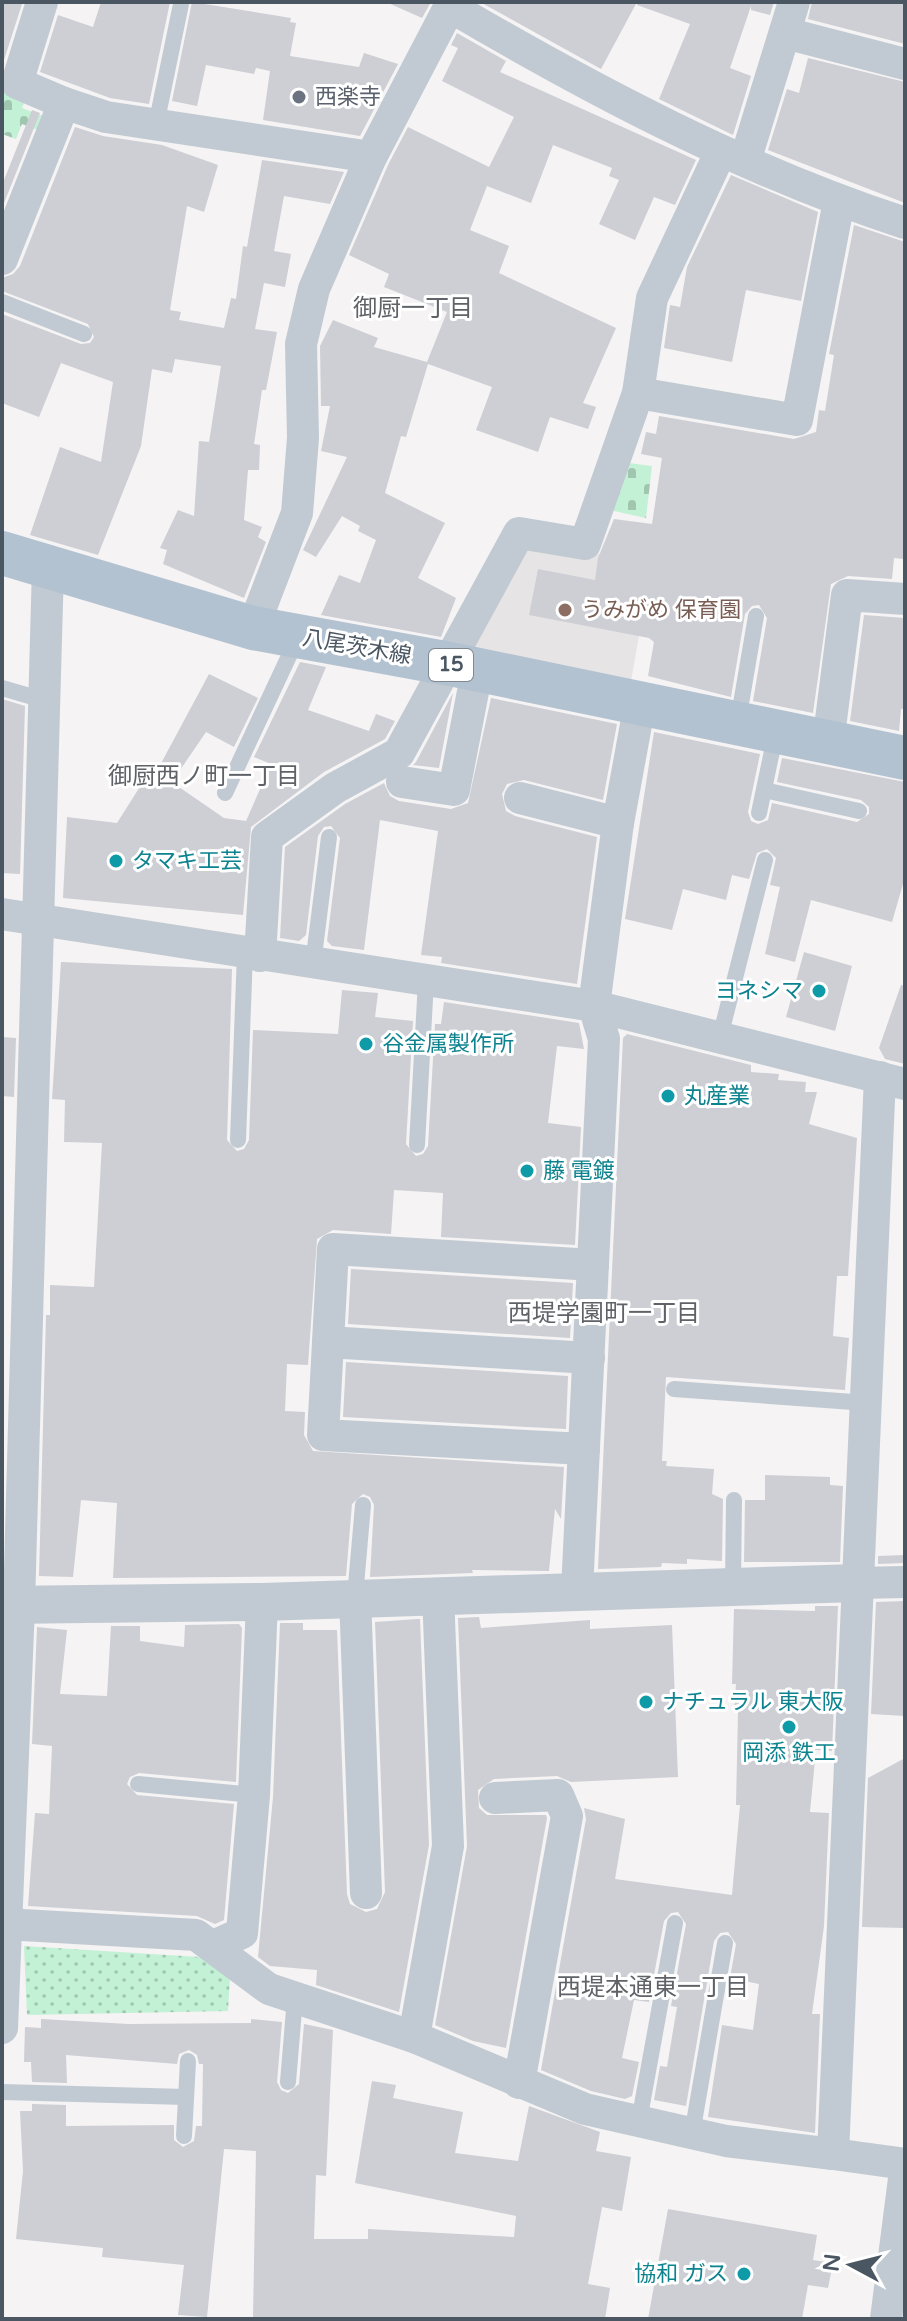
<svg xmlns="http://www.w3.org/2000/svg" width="907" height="2321" viewBox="0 0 907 2321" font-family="'Varela Round','Noto Sans JP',sans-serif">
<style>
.education{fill:#e6e4e5}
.cemetery{fill:url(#cemetery-stones)}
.park{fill:url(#park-dots)}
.building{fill:#cdcfd5}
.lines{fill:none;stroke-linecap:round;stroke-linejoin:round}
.service{stroke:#c1cad2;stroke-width:16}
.minor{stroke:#c1cad2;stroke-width:32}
.tertiary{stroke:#c1cad2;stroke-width:38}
.primary{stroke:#b3c2d1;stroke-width:44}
.worship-dot{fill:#6b7280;stroke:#fff;stroke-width:3}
.education-dot{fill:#8d6e63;stroke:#fff;stroke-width:3}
.culture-dot{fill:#0f9aa8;stroke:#fff;stroke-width:3}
.labels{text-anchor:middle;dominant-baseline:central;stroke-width:6;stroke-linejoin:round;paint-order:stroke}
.shield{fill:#fff;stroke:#808990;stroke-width:2}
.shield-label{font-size:20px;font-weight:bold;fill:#4a5661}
.worship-label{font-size:22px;fill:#5b616d;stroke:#fff;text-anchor:start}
.education-label{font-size:22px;fill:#785e54;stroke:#fff;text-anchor:start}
.street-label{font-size:22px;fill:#4a5661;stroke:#fff}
.culture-label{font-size:22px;fill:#0d838f;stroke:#fff;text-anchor:start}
.neighbourhood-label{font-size:24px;fill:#5f6368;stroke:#fff}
</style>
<defs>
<pattern id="cemetery-stones" width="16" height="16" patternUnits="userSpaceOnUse" patternTransform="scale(2)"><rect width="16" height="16" fill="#c3f1d5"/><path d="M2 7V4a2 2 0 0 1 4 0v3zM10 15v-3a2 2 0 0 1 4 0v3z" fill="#a0c6b0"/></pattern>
<pattern id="park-dots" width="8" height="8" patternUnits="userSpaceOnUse" patternTransform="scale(2)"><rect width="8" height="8" fill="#c3f1d5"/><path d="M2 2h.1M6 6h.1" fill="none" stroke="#a0c6b0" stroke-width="1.8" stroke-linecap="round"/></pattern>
</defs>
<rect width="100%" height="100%" fill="#f5f3f3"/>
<polygon class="education" points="525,542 652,562 630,687 460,657"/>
<g class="cemetery">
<polygon points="2,90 26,99 22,108 43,116 38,130 22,124 16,139 2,134"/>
<polygon points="621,462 652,466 646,518 605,509"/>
</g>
<polygon class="park" points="24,1946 199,1957 230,1976 228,2011 27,2015"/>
<g class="building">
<polygon points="2,2 22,4 4,60 2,60"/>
<polygon points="101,2 170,2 149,104 110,98 40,72 58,15 93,27"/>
<polygon points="192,2 291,18 290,22 296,23 290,56 359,67 364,53 398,64 360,136 263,120 270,71 256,68 254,74 206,65 197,106 172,101"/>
<polygon points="386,2 431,2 422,18"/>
<polygon points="480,2 774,2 770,15 751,10 751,6 730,68 751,76 733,135 659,99 690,24 637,5 637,2 601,69"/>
<polygon points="812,2 905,2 905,44 808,19"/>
<polygon points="457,33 506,61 500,72 696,160 675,205 654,197 635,240 599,224 619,180 609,176 612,168 553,145 531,203 487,186 470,230 509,246 499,273 616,328 583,403 596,407 588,429 550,417 538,452 476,430 492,387 428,364 406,437 401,436 385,493 445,523 418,578 456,598 441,637 321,615 339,575 360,583 376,540 358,531 360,526 342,516 316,557 303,550 347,457 321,451 330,406 321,406 320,346 333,320 378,338 374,347 427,362 447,312 384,287 389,274 349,255 388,165 408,127 489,167 514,117 442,81 458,48 451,45"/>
<polygon points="808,58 905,82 905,203 768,150 787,89 799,93"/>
<polygon points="32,110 40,113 2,208 2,185"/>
<polygon points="75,127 103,136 162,145 218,165 204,212 187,206 170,310 181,312 179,320 224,328 231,298 236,299 243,246 247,247 262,160 344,172 330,204 284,196 274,251 291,254 285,287 264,283 255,329 277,332 266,390 262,390 254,444 260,445 259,470 248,470 244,520 262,527 258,537 266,542 244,598 163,564 167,550 160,548 178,510 194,516 199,441 209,442 221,366 175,359 172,373 152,369 141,446 98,555 30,535 60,447 101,462 113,382 61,363 39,417 2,403 2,314 81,344 90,343 94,337 88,324 2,291 2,278 13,274 20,266"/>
<polygon points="731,175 818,212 801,301 746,290 732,362 664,348 670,305 680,307 687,267"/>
<polygon points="854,225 905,242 905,539 903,559 894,558 892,579 848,576 831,584 813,713 753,701 767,618 759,605 752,606 745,614 731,697 648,676 654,642 649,638 529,615 538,569 595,580 598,558 614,519 652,524 662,458 641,454 646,432 656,434 659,416 794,439 816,432 819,410 825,411 834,355 829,354"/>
<polygon points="864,615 905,618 905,709 901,709 899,731 850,721"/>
<polygon points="300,662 326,667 308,710 369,731 376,714 395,721 385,739 324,772 251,827 243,915 63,898 67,817 117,823 153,766 158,769 209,674 258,698 234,747 206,732 174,779 178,782 176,785 224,818 246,821 271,764 254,757"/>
<polygon points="453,693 439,768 413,765 416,762"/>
<polygon points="491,698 617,724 603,800 524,780 507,784 502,794 506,811 515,816 597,837 577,984 441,963 442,957 421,955 438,831 380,820 364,950 332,946 327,941 340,838 331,826 324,827 318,836 306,935 299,941 280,938 285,847 345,804 384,783 390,796 399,801 451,809 468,803"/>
<polygon points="2,699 25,706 20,874 2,873"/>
<polygon points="654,732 760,754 748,812 751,821 758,824 768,820 772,803 857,822 869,814 869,807 861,800 777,782 782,758 905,782 905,877 892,922 811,900 795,962 765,954 780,887 770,885 776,858 767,849 757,853 749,879 732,875 726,900 683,889 672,930 625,919"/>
<polygon points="804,952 852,966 835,1031 786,1017"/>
<polygon points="61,962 232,969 227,1140 237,1151 244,1149 249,1140 253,1030 338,1034 342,990 378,993 375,1017 413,1021 406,1144 416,1156 423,1154 428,1146 435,1024 441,1024 444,1002 579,1023 584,1049 557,1046 548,1123 581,1127 575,1245 441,1237 443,1193 394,1190 391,1234 333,1230 317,1239 308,1365 287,1364 285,1411 305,1412 304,1435 313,1451 564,1467 561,1519 555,1509 549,1571 472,1570 473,1573 370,1577 374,1505 370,1497 363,1494 352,1504 346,1576 113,1578 117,1503 81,1500 73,1577 39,1576 46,1315 50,1315 50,1285 94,1287 102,1143 64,1142 65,1100 52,1099"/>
<polygon points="901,985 905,986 905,1064 885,1059 879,1048"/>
<polygon points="627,1034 751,1065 751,1072 779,1074 778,1080 806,1082 805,1092 817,1092 809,1124 857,1138 848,1276 837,1276 833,1336 849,1338 845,1390 666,1377 662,1461 667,1461 666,1466 714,1469 712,1494 723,1499 722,1561 687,1559 687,1564 662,1563 661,1567 598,1569 623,1038"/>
<polygon points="2,1037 16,1038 14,1097 2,1096"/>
<polygon points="351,1269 573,1283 570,1338 348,1324"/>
<polygon points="346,1362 568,1376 566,1429 343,1417"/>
<polygon points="765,1475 830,1477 830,1485 843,1486 840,1562 744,1562 745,1500 765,1500"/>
<polygon points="905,1555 905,1563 878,1564 878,1556"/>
<polygon points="905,1601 905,1716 871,1714 876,1602"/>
<polygon points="815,1606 838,1606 832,1751 816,1750 810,1812 829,1813 824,1926 812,2014 820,2014 815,2133 708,2117 722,2025 753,2030 759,1984 730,1978 736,1944 728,1932 720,1933 714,1941 686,2106 654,2100 660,2066 667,2067 677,2007 671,2006 686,1924 678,1912 671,1913 664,1921 649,2002 634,2000 622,2058 639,2062 632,2096 625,2099 591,2091 541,2070 586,1819 584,1808 625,1819 615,1879 732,1895 740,1805 736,1805 738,1711 734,1711 736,1684 732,1684 734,1609 815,1611"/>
<polygon points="479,1617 481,1628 590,1620 590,1629 672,1625 678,1777 571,1782 557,1776 494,1779 478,1790 479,1808 487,1815 546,1815 547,1818 506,2048 473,2041 435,2025 467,1846 458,1618"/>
<polygon points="417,1619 420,1619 429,1845 399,2012 316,1985 317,1970 270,1966 258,1957 273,1797 280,1623 303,1623 303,1630 337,1630 347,1894 350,1904 366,1912 377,1909 385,1892 375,1622"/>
<polygon points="239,1624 242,1628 236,1782 139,1773 130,1777 127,1784 137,1795 234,1804 224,1920 215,1924 197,1916 28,1906 35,1813 49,1814 52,1746 32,1744 37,1627 67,1630 60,1694 107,1696 111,1626 140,1626 140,1641 184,1647 185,1625"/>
<polygon points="905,1758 905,1928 862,1927 868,1778"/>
<polygon points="41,2019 128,2024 251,2023 251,2019 282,2022 277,2082 281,2090 288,2093 299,2084 304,2024 333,2030 326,2176 316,2175 314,2239 368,2239 368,2229 514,2237 516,2216 355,2183 372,2081 396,2085 393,2098 463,2112 455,2153 518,2161 529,2106 600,2132 596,2151 631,2157 622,2211 602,2207 588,2284 610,2288 605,2319 253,2319 256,2151 224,2149 207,2317 178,2315 184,2265 102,2257 103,2248 16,2239 23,2171 20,2111 32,2111 32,2104 66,2105 66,2126 174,2125 174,2140 183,2147 194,2141 196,2126 202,2126 203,2064 199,2064 197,2055 189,2050 179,2054 177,2064 66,2055 67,2083 32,2082 31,2062 24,2062 25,2027 41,2028"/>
<polygon points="668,2209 817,2235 813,2260 833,2263 828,2288 808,2285 802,2319 648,2319"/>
</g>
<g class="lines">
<g class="service">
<polyline points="156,125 181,4"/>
<polyline points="2,302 84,334"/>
<polyline points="2,688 43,700"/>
<polyline points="738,721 756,616"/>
<polyline points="764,790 859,811"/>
<polyline points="225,793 297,639"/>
<polyline points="759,813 776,732"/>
<polyline points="313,964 329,837"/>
<polyline points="720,1037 765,860"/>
<polyline points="238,1140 245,953"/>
<polyline points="417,1145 426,981"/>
<polyline points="674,1389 867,1403"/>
<polyline points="733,1586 734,1500"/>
<polyline points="355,1597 363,1505"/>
<polyline points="138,1784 254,1795"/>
<polyline points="288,2082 295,1998"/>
<polyline points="2,2092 186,2097"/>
<polyline points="639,2121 675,1923"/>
<polyline points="692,2134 725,1943"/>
<polyline points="184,2136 188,2061"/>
</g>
<g class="minor">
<path d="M449,6C594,91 745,171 905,223"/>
<polyline points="785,33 905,64"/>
<polyline points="64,103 106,117 371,157"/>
<polyline points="745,161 794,2"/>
<polyline points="2,259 64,103 17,83 42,2"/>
<polyline points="638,393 797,420 839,201"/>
<polyline points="253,628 297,513 303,438 301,344 314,289 371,157 452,2"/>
<polyline points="828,743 847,595 905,599"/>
<polyline points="402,782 454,790 477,671"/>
<polyline points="520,798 618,823"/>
<polyline points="2,914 594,1006 905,1084"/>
<polyline points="260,956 267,837 335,788 399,753 519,533 585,544 638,393 652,298 721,151"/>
<polyline points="880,1077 833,2154 905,2164"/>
<polyline points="328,1342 589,1358"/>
<polyline points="584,1449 323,1435 333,1249 593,1265"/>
<polyline points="857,1583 905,1582"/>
<polyline points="577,1590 604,1039 594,1006 618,823 640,703"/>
<polyline points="355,1597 366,1893"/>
<polyline points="495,1798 558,1795 567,1816 519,2083"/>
<polyline points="5,1924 196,1935 269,1989 414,2037 585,2109 726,2141 833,2154"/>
<polyline points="213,1946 242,1933 254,1795 262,1602"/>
<polyline points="2,2028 19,1605 48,567"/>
<polyline points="414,2037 448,1846 438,1594"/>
<polyline points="886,2319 905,2171"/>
</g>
<polyline class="tertiary" points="2,1605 262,1602 857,1583"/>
<polyline class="primary" points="2,553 253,628 450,664 905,758"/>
</g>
<circle class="worship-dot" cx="299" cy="97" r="8"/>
<circle class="education-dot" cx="565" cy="610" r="8"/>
<g class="culture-dot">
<circle cx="116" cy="861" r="8"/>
<circle cx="819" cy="991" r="8"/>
<circle cx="366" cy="1044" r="8"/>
<circle cx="668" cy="1096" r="8"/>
<circle cx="527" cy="1171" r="8"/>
<circle cx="646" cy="1702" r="8"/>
<circle cx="789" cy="1727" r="8"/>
<circle cx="744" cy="2274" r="8"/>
</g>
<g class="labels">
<rect class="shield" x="429" y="649" width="44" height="32" rx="6"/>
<g class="shield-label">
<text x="451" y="665">15</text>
</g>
<g class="worship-label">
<text x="315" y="97">西楽寺</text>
</g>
<g class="education-label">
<text x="581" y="610">うみがめ 保育園</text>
</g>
<g class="street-label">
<text transform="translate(357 647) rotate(10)">八尾茨木線</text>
</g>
<g class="culture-label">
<text x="132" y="861">タマキ工芸</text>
<text x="803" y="991" text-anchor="end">ヨネシマ</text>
<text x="382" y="1044">谷金属製作所</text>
<text x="684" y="1096">丸産業</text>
<text x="543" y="1171">藤 電鍍</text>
<text x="662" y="1702">ナチュラル 東大阪</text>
<text x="789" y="1753" text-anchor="middle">岡添 鉄工</text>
<text x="728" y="2274" text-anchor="end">協和 ガス</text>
</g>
<g class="neighbourhood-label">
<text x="413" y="308">御厨一丁目</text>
<text x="204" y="776">御厨西ノ町一丁目</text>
<text x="604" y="1313">西堤学園町一丁目</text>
<text x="653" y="1987">西堤本通東一丁目</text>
</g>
</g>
<rect width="907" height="2321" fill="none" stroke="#4a5661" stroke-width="8"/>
<g transform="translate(851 2265) rotate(277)" stroke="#ffffff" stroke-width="6" paint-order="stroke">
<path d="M0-6L14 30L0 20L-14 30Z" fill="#4a5661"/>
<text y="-12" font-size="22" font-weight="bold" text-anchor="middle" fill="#4a5661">N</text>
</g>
</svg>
